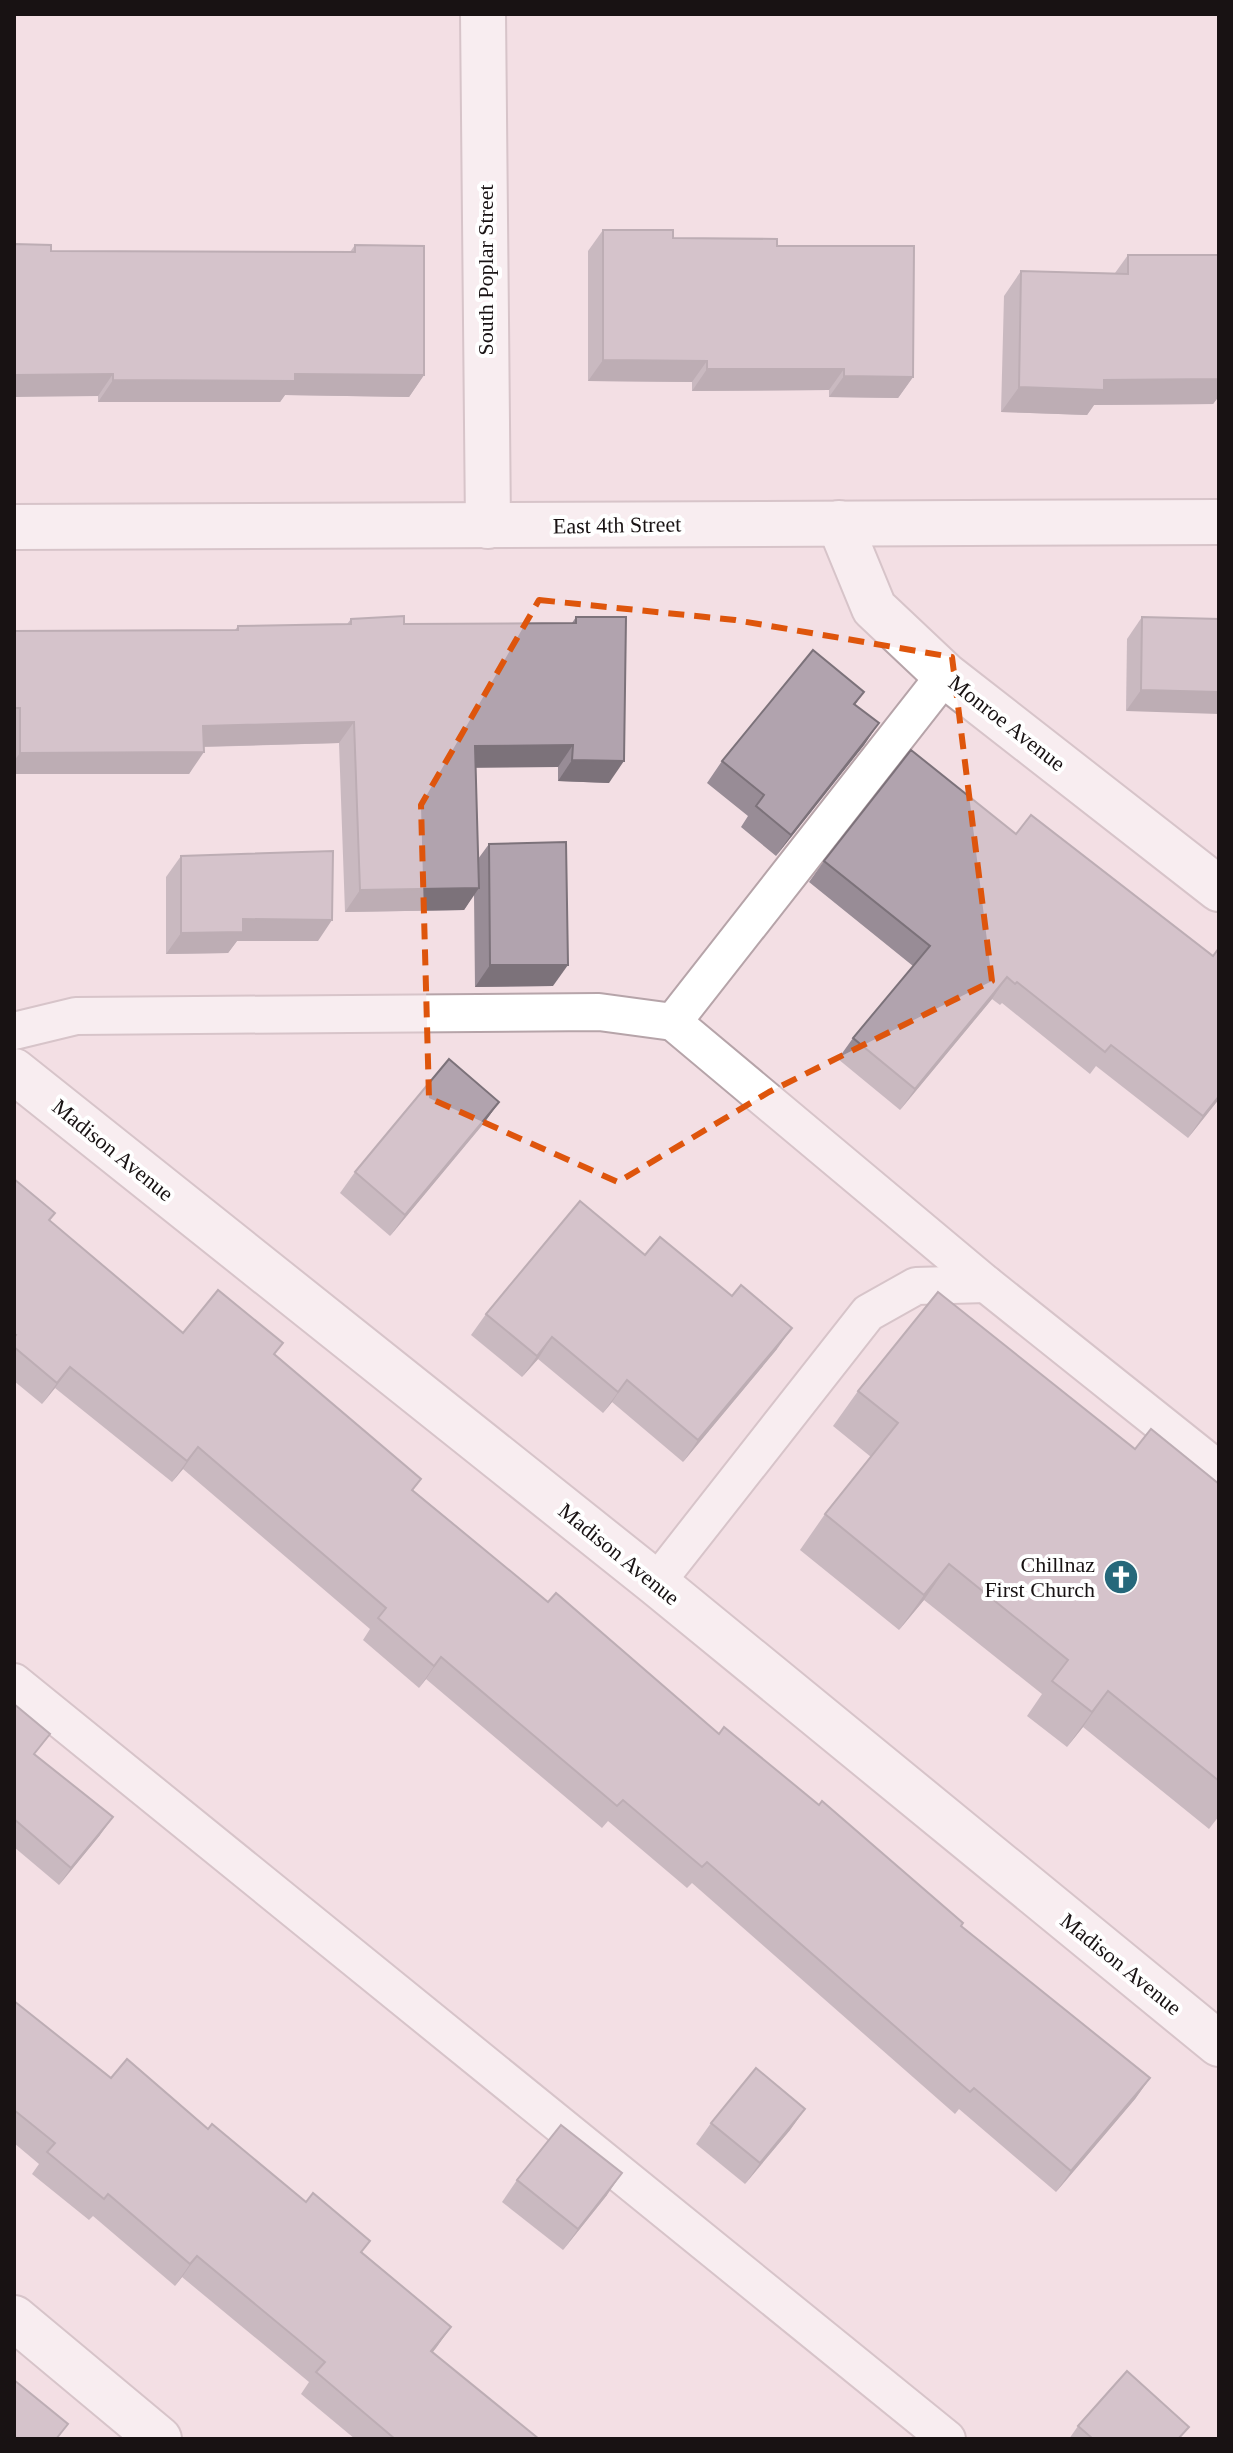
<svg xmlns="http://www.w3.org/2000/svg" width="1233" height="2453" viewBox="0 0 1233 2453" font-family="'Times New Roman',serif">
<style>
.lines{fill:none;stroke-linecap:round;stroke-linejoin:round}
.lane-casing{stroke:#b6a4a9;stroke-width:40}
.street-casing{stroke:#b6a4a9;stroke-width:48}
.lane{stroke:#fff;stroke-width:36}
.street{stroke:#fff;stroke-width:44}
.wall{fill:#988c96}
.shaded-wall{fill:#7c727a}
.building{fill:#b1a3ae;stroke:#7c727a;stroke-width:2}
.marked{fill:none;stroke:#de550c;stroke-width:6;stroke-dasharray:16 10;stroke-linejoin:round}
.labels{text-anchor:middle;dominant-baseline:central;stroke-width:8;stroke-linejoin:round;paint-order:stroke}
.street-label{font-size:22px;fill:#181213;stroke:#fff}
.poi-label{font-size:22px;fill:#181213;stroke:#fff;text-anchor:end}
</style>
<rect width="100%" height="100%" fill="#f3dfe4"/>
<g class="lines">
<g class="lane-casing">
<g id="lane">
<polyline points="945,675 673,1022 986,1284 1219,1470"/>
<polyline points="14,1031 76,1016 599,1012 673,1022"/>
<polyline points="656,1583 868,1313 916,1286 986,1284"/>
<polyline points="14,1682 947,2439"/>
</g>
</g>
<g class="street-casing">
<g id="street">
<polyline points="483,14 488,526"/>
<polyline points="839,523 874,608 945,675 1219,889"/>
<polyline points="14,527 1219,522"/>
<polyline points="14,1071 656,1583 1219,2044"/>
<polyline points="14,2318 159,2439"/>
</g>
</g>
<use href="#lane" class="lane"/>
<use href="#street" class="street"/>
</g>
<g class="wall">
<polygon points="603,230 673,238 777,246 913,377 898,398 829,397 829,390 692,391 692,382 588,381 588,251"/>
<polygon points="355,245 424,375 409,397 285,395 280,402 98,402 98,396 51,251 350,252"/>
<polygon points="1128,255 1219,396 1213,404 1094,405 1087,415 1001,412 1004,296 1021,271 1115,273"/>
<polygon points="576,617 609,783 558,781 558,767 476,767 478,859 489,844 553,986 475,987 474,894 464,910 345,912 339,743 204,747 189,774 14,774 14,631 235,630 238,626 347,624 351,619 404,624 572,623"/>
<polygon points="1142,617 1219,619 1126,711 1127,639"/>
<polygon points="864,692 855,705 879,723 864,745 776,856 741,827 748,816 707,783 722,761"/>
<polygon points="1016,834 1213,956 1219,948 1219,1099 1188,1138 1096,1066 1090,1074 1002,1003 1000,1005 992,999 900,1110 838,1059 853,1038 913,966 809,882 824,861"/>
<polygon points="181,856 318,941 237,941 228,953 166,954 166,877"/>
<polygon points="499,1102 484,1123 390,1236 340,1193 355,1172"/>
<polygon points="14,1179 55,1213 49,1221 183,1333 275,1355 421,1479 413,1490 548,1602 719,1734 1150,2078 1135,2099 1056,2192 959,2109 955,2114 692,1883 687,1888 608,1821 602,1828 426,1679 419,1688 363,1640 370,1629 183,1469 172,1482 55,1388 42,1404 14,1381"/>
<polygon points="645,1255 777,1349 683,1462 612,1402 603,1413 538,1359 522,1377 471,1335 486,1314"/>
<polygon points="858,1391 1135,1449 1219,1484 1219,1816 1209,1829 1083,1727 1067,1747 1027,1716 1042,1694 924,1600 899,1630 800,1550 825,1514 871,1457 833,1426"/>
<polygon points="14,1704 35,1755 100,1835 59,1885 14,1847"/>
<polygon points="14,2001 111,2078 208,2129 362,2252 451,2327 432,2353 539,2439 355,2439 301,2394 309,2382 182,2277 175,2286 93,2216 89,2220 32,2174 39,2164 14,2143"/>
<polygon points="805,2109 790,2130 745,2184 696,2144 711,2123"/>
<polygon points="517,2180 607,2195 563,2250 502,2202"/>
<polygon points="1078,2426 1180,2439 1069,2439"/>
</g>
<g class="shaded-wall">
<polygon points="603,360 707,361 692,382 588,381"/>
<polygon points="707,369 844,369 829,390 692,391"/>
<polygon points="113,374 98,396 14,397 14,375"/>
<polygon points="295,374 424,375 409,397 285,395 280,402 98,402 113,380"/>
<polygon points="844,376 913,377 898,398 829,397"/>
<polygon points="1219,379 1219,396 1213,404 1094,405 1087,415 1001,412 1019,387 1104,380"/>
<polygon points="1141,690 1219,692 1219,714 1126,711"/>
<polygon points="354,722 339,743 188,747 203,726"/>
<polygon points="879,723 864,745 776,856 791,835"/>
<polygon points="573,745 558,767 460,768 475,746"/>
<polygon points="204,752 189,774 14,774 14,761 20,753"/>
<polygon points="572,760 624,761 609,783 558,781"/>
<polygon points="479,888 464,910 345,912 360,890"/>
<polygon points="243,919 332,920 318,941 237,941 228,953 166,954 181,933"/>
<polygon points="490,965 568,965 553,986 475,987"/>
<polygon points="1007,977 992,999 900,1110 915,1089"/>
<polygon points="1219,1096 1219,1099 1188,1138 1203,1116"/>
<polygon points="499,1102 484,1123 390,1236 405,1215"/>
<polygon points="792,1328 777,1349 683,1462 698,1440"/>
<polygon points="552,1337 538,1359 522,1377 537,1356"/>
<polygon points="70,1367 55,1388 42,1404 57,1383"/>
<polygon points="627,1380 612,1402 603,1413 618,1392"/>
<polygon points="198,1447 183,1469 172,1482 187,1461"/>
<polygon points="949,1564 924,1600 899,1630 924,1595"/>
<polygon points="441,1657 426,1679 419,1688 434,1666"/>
<polygon points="1108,1691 1083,1727 1067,1747 1092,1712"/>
<polygon points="113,1817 100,1835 59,1885 71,1868"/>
<polygon points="1150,2078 1135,2099 1056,2192 1071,2171"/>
<polygon points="805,2109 790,2130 745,2184 760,2163"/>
<polygon points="622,2173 607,2195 563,2250 578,2229"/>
<polygon points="197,2256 182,2277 175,2286 190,2264"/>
<polygon points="451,2327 436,2348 416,2373 431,2351"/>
</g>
<g class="building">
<polygon points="603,230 673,230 673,238 777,239 777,246 914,246 913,377 844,376 844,369 707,369 707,361 603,360"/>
<polygon points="14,244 51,245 51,251 355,252 355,245 424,246 424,375 295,374 295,381 113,380 113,374 14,375"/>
<polygon points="1128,255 1219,255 1219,379 1104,380 1104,390 1019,387 1021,271 1128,274"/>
<polygon points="404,616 404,624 576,623 576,617 626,617 624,761 572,760 573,745 475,746 479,888 360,890 354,722 203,726 204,752 20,753 20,708 14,708 14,631 238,630 238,626 351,624 351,619"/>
<polygon points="1142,617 1219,619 1219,692 1141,690"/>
<polygon points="813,650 864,692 854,704 879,723 791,835 756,806 764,795 722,761"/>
<polygon points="911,750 1016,834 1031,815 1213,956 1219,948 1219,1096 1203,1116 1111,1045 1105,1052 1017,982 1015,984 1007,977 915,1089 853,1038 930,946 824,861"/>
<polygon points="566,842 568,965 490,965 489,844"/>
<polygon points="333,851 332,920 243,919 243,932 181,933 181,856"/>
<polygon points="449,1059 499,1102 405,1215 355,1172"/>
<polygon points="14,1179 55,1213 49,1220 183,1333 218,1290 283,1343 274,1354 421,1479 412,1490 548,1602 556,1593 719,1734 724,1727 819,1805 822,1801 963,1923 961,1926 1150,2078 1071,2171 974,2088 970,2092 707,1862 702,1867 623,1800 617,1806 441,1657 434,1666 378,1618 386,1608 198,1447 187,1461 70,1367 57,1383 14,1347 14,1338 16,1335 14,1334"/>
<polygon points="580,1201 645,1255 660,1237 732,1296 741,1285 792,1328 698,1440 627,1380 618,1392 552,1337 537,1356 486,1314"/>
<polygon points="938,1292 1135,1449 1151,1429 1219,1484 1219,1781 1108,1691 1092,1712 1052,1681 1068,1660 949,1564 924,1595 825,1514 898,1423 858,1391"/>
<polygon points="14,1704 50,1734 34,1754 113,1817 71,1868 14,1819"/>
<polygon points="14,2001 111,2078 127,2059 208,2129 212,2124 306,2202 313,2193 370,2241 361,2252 451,2327 431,2351 539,2439 395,2439 316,2372 325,2362 197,2256 190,2264 108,2194 104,2199 47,2152 55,2143 14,2110"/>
<polygon points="756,2068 805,2109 760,2163 711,2123"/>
<polygon points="561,2125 622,2173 578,2229 517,2180"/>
<polygon points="1127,2371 1189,2427 1178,2439 1093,2439 1078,2426"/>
<polygon points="14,2380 68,2424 56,2439 14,2439"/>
</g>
<path d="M0 0H1233V2453H0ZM539,600L735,620L952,657L992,981L769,1092L618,1182L429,1098L421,805Z" fill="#f3dfe4" fill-opacity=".55" fill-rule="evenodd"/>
<path class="marked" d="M539,600L735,620L952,657L992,981L769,1092L618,1182L429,1098L421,805Z"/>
<defs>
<g id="church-disc" transform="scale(1.8)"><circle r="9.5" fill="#26687b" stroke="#fff"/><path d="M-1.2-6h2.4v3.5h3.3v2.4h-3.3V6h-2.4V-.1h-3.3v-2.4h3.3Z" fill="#fff"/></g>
</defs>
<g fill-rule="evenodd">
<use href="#church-disc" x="1121" y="1577"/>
</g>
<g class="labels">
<g class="street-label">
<text transform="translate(485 270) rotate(-90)">South Poplar Street</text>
<text transform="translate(617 525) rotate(-1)">East 4th Street</text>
<text transform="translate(1007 723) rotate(38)">Monroe Avenue</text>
<text transform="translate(113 1150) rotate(39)">Madison Avenue</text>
<text transform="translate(619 1554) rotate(39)">Madison Avenue</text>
<text transform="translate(1121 1964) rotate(39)">Madison Avenue</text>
</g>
<g class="poi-label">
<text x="1095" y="1564">Chillnaz<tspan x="1095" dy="25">First Church</tspan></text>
</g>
</g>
<rect width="1233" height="2453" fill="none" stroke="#181213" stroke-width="32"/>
</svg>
